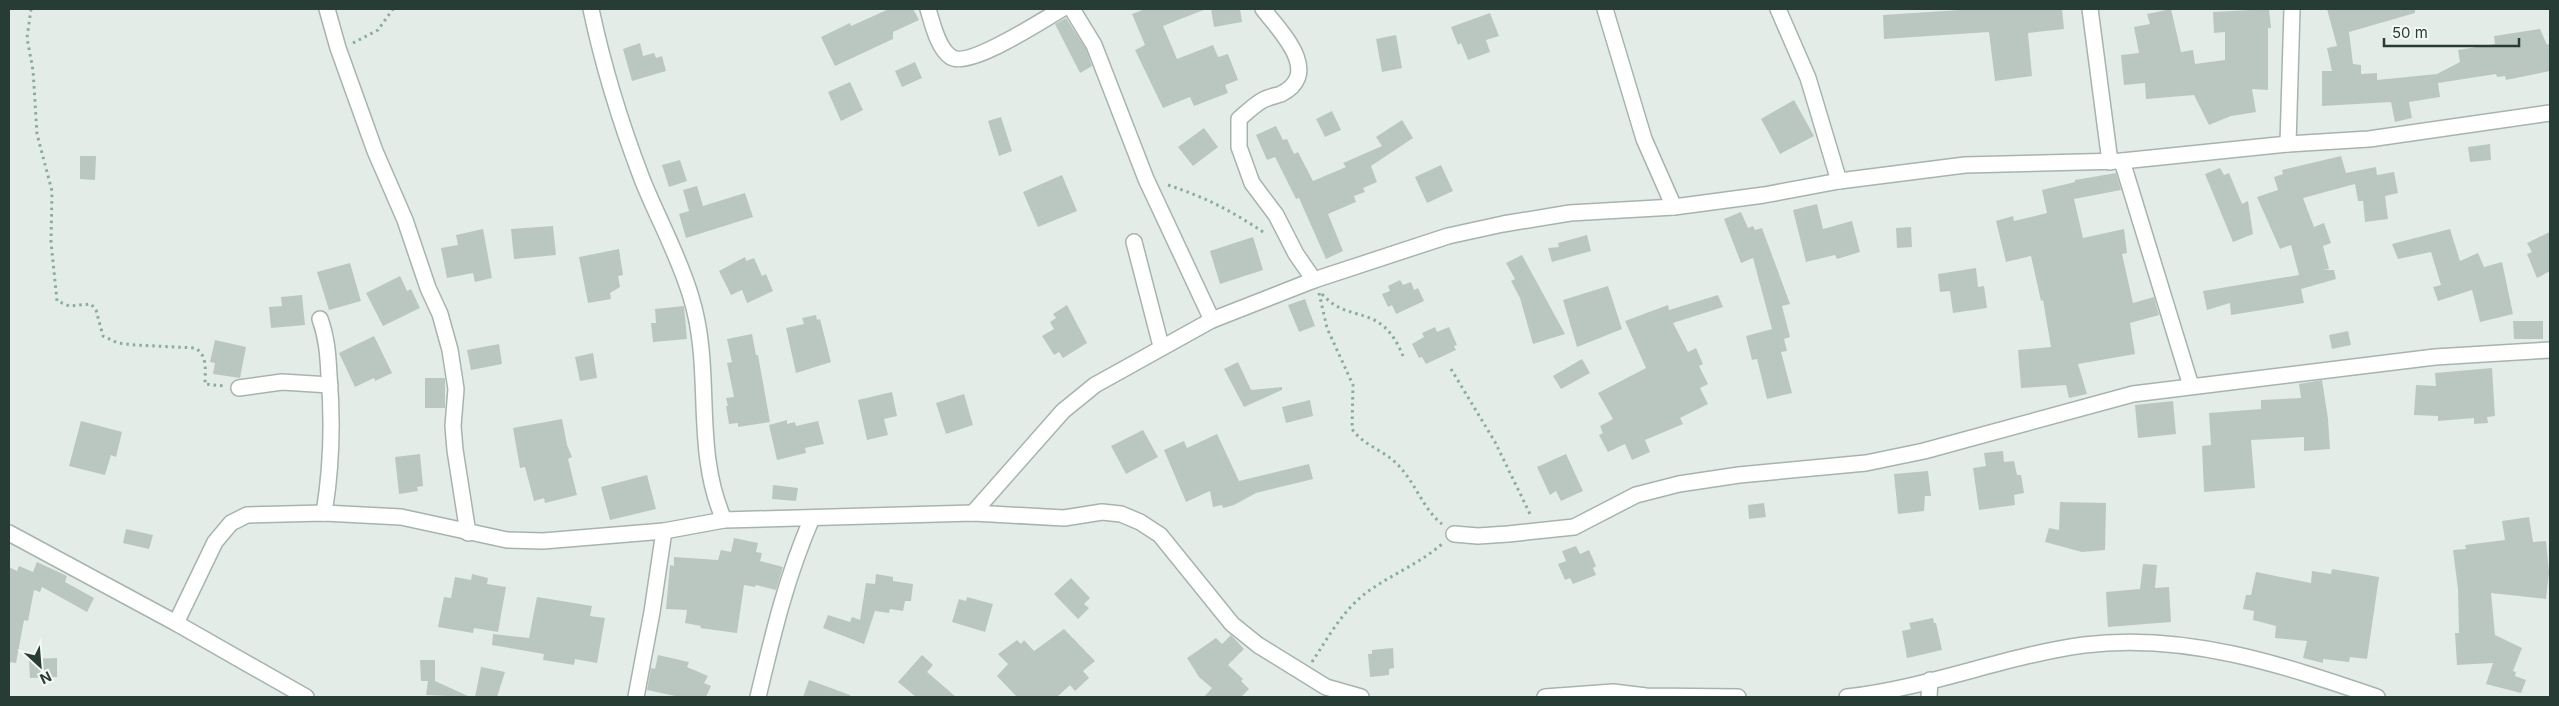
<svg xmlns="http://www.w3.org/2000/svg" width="2559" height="706" viewBox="0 0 2559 706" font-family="Inter,sans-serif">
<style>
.building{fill:#bac7c1}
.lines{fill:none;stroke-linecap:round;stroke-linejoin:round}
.minor-casing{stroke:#a7b4ae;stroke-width:18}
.tertiary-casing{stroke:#a7b4ae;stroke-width:18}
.path{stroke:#88ac9e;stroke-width:3;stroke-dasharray:2.5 4;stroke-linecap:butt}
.minor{stroke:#fff;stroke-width:15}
.tertiary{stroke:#fff;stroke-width:15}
</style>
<rect width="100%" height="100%" fill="#e4ece8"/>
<g class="building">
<polygon points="889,9 913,9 919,20 893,32 893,39 835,66 821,37 850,23 851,26"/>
<polygon points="1145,9 1206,9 1163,26 1177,59 1213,45 1218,57 1228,54 1238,80 1225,85 1228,93 1194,106 1190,97 1163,108 1135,50 1145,45 1132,14"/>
<polygon points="1211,9 1240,9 1242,22 1214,27"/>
<polygon points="1975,9 2062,9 2064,29 2028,33 2032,76 1995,81 1989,32 1884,39 1883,15"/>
<polygon points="2171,9 2181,52 2193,50 2195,64 2225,60 2225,32 2214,33 2213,12 2269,9 2271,28 2268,28 2268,90 2252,89 2256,112 2231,116 2209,125 2194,95 2146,99 2145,83 2124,85 2121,55 2139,53 2134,27 2150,24 2147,14"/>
<polygon points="2327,9 2415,9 2415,13 2349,32 2353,64 2361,65 2361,74 2377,73 2377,80 2437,74 2460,62 2458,50 2495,44 2494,36 2540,29 2547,45 2550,43 2550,71 2506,80 2505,76 2497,77 2496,74 2438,83 2440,97 2409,102 2412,118 2395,122 2391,102 2322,106 2322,71 2332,71 2327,48 2337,46"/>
<polygon points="1490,13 1499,36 1486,40 1490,52 1468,60 1461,43 1458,45 1451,27"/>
<polygon points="1066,18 1086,49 1092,66 1080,73 1055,24"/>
<polygon points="1396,35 1402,68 1382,72 1376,39"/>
<polygon points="640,43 643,56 654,53 656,58 662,56 666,71 632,81 623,49"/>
<polygon points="915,62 922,78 902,87 895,71"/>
<polygon points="850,82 863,110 841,121 828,92"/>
<polygon points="1794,100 1814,136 1780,154 1761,119"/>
<polygon points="1332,111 1341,130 1325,137 1316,119"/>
<polygon points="1001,117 1012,151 999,156 988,121"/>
<polygon points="1402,120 1413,138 1371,166 1377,182 1363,188 1365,192 1354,196 1356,202 1328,214 1343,251 1326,259 1299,198 1296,199 1275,157 1267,160 1256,135 1276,126 1283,140 1287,139 1294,154 1298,152 1313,181 1346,167 1343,163 1382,146 1376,137"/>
<polygon points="1204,128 1218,147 1193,166 1178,147"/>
<polygon points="2490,144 2491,160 2470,162 2468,147"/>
<polygon points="80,156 96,156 95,180 80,179"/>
<polygon points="2341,156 2346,173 2376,167 2377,175 2394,172 2398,193 2385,196 2388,219 2365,222 2363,201 2358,201 2355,184 2303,198 2314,227 2324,223 2331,243 2323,246 2329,269 2323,270 2334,270 2336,279 2301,289 2304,303 2231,315 2230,303 2207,310 2203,291 2299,275 2291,245 2280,249 2257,197 2278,190 2274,177 2283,174 2282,170"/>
<polygon points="680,160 687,181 669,187 662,165"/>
<polygon points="1441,165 1453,191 1427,203 1415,177"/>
<polygon points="2220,168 2224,175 2229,173 2242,204 2248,201 2253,234 2233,242 2205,174"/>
<polygon points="2116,173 2121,190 2074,199 2083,238 2124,229 2127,253 2122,254 2133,303 2154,297 2159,315 2130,323 2135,354 2078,364 2087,394 2069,398 2066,385 2021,388 2018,350 2051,347 2043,300 2041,301 2031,256 2006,262 1996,221 2013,216 2014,221 2047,213 2042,190 2075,182 2075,180"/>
<polygon points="1062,175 1077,211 1038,227 1023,192"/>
<polygon points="697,186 703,206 745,193 753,217 686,238 679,214 689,211 683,190"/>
<polygon points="1817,204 1823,229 1852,221 1860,252 1837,259 1835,255 1806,262 1793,210"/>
<polygon points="1741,212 1748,228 1753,226 1755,230 1762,228 1790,304 1782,306 1790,337 1784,339 1787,351 1781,352 1792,393 1767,399 1757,359 1752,360 1746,336 1772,329 1753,258 1741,263 1724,219"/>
<polygon points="553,226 556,255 514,259 511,229"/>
<polygon points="1911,227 1912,247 1897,248 1896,228"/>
<polygon points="483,229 492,278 475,282 473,273 447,278 441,248 458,245 456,235"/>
<polygon points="2450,229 2460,261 2478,253 2484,267 2502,262 2513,314 2480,322 2472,290 2438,301 2433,287 2441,285 2431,252 2398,259 2392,244"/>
<polygon points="2550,232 2550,271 2537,278 2527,254 2532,252 2527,243"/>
<polygon points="1587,235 1591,251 1552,262 1548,248 1559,247 1558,243"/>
<polygon points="1253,237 1263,270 1220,284 1210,251"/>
<polygon points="619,249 623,275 618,276 620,287 610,293 611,299 588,303 579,257"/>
<polygon points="1522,255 1565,334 1533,344 1520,298 1511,281 1515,279 1506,263"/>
<polygon points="745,257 746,261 754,258 762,276 766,274 773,291 747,303 742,290 731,295 719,271"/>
<polygon points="350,263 361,301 329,310 317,272"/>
<polygon points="1976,268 1978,287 1984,286 1987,308 1953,313 1950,291 1940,292 1938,274"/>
<polygon points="400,276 407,291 411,289 420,308 383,326 366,293"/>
<polygon points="1400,280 1403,285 1411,282 1414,290 1418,288 1424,301 1396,314 1392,305 1388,307 1382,294 1390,291 1388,286"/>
<polygon points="1608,286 1622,329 1577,347 1563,300"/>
<polygon points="302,295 305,325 271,328 269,307 282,306 281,297"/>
<polygon points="1718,295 1723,307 1673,323 1688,352 1696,348 1703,364 1699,366 1708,384 1700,388 1708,404 1680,418 1683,424 1645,440 1650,452 1632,460 1625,444 1608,452 1599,435 1603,433 1600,426 1613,419 1598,393 1646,368 1625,321 1668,305 1669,310"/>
<polygon points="1305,299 1315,326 1299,332 1288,305"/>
<polygon points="1067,305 1087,343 1063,358 1059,352 1054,355 1042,336 1054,329 1050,322 1056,318 1053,314"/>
<polygon points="684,306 687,339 653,342 651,323 656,323 655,309"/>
<polygon points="816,315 817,320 820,319 831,362 796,373 786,328 804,324 802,318"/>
<polygon points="2513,321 2543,321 2543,339 2514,339"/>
<polygon points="1435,327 1437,332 1449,327 1457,345 1454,346 1456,350 1426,364 1422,357 1419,358 1412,344 1424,337 1422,333"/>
<polygon points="2348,331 2351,345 2332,349 2329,335"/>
<polygon points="752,334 756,355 758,355 770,422 738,427 738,423 729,424 726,406 728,406 726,398 734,397 727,363 732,362 727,339"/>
<polygon points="374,336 392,373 375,381 374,378 355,387 339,353"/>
<polygon points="215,340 246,347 240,378 213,374 215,363 210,362"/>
<polygon points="499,344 502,364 471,370 467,350"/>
<polygon points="593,353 597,378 580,381 575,357"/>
<polygon points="1582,359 1590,373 1561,389 1553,376"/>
<polygon points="1238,362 1251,390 1282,387 1282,390 1244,407 1224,369"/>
<polygon points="2492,368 2495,416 2487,417 2488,423 2474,424 2474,418 2438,421 2438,416 2414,415 2416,385 2436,386 2435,373"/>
<rect x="425" y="378" width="20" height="30"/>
<polygon points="2322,380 2328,419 2330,449 2304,451 2304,437 2251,440 2255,488 2204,492 2202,446 2211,445 2209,413 2261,409 2261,400 2301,398 2299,384"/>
<polygon points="892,392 897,416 884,419 888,435 867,440 858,400"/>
<polygon points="964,394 973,425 946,434 936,403"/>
<polygon points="1310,400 1313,416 1286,423 1282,407"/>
<polygon points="2173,401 2176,434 2138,438 2135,405"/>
<polygon points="562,419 567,445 572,457 568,459 577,495 545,503 544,498 534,501 525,467 520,468 513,428"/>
<polygon points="787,420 787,424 795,422 796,426 818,421 824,444 805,448 806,453 777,460 769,425"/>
<polygon points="81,421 122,432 116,457 111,455 105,475 69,466"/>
<polygon points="1143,430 1158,457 1126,474 1111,446"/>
<polygon points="1217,434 1239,481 1309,464 1313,479 1256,493 1234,505 1223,508 1222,505 1213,507 1210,491 1186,502 1164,450 1184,441 1187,448"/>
<polygon points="2003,451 2004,462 2014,461 2017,475 2021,475 2024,493 2014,495 2015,505 1979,510 1973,468 1986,466 1984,453"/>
<polygon points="420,454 423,486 417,487 418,491 399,494 395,457"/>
<polygon points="1566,454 1583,491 1561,501 1556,491 1550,495 1537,467"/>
<polygon points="1928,471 1931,496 1925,496 1924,511 1898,514 1894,474"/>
<polygon points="647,475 656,509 610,520 601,487"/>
<polygon points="773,485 798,488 796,501 772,499"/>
<polygon points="2060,502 2106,503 2105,550 2082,552 2045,542 2049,528 2059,530"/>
<polygon points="1764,503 1766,517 1749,519 1748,505"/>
<polygon points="2529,517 2533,542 2546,541 2549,573 2546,599 2491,593 2495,635 2522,648 2513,671 2516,672 2515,676 2526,680 2521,693 2486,684 2493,663 2457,665 2455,633 2459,633 2458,589 2453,550 2466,549 2465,545 2505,540 2502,521"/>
<polygon points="126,529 153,535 149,549 123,543"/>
<polygon points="734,538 758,543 756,552 762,553 760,561 783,567 776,590 756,585 755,587 744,585 737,633 700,628 701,626 685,623 687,610 666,609 670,565 674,566 674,557 718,560 721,550 731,552"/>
<polygon points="1576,546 1580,554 1589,550 1596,566 1593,568 1596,575 1573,584 1570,578 1565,580 1558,564 1566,561 1562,551"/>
<polygon points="37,562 67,576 65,582 94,598 87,612 42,587 40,592 34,590 28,621 24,620 16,663 9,662 9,567 17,571 19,566 33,572"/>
<polygon points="2143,564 2157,565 2155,588 2169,587 2171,622 2108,627 2106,592 2140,589"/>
<polygon points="2332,569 2379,577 2367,659 2350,657 2349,662 2323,659 2323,663 2303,658 2307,641 2275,638 2276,626 2253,620 2254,611 2243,609 2246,595 2251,595 2256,572 2311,583 2312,571 2331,574"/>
<polygon points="472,574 488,578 487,584 506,587 498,632 474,628 473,633 438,627 444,597 451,598 455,577 471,580"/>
<polygon points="876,574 893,577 893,581 913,584 911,601 905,601 903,611 890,609 889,613 875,611 864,644 823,628 828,615 850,622 852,617 860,620 866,583 875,584"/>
<polygon points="1071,578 1090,598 1084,604 1089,608 1078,619 1054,594"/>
<polygon points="537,597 592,606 590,616 605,618 597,663 575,659 574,665 543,660 544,654 492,645 493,634 529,638"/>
<polygon points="967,597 993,604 985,632 952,622 959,599 966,601"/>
<polygon points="1933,618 1934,623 1936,623 1942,650 1907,658 1902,631 1911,629 1909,623"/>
<polygon points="1064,629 1095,661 1083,671 1089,678 1075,691 1070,685 1057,697 1017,697 997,676 1008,664 998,654 1017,640 1021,644 1024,640 1034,651"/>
<polygon points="1231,635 1244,649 1228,665 1243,679 1241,681 1249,689 1241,697 1204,697 1212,688 1199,677 1187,658 1216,638 1222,644"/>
<polygon points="1393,648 1394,668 1389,669 1389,675 1370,677 1368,654 1372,654 1372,650"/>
<polygon points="658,655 689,662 687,667 708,676 704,683 711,686 706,697 680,697 647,690 651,668 655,669"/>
<polygon points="922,655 933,665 927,672 956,697 916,697 898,682"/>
<polygon points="57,658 57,677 30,678 29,659"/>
<polygon points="420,660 435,660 435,681 470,697 426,695 428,681 421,681"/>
<polygon points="481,667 505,672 497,697 475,697"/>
<polygon points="809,680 850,695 850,697 803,697"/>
</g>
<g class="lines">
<g class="minor-casing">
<g id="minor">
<polyline points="327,9 338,48 375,151 405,220 428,288 440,314 450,350 456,389 453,426 455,450 468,533"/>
<path d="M591,9C603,66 621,124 642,179C658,219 679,256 691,297C714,371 692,447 724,520"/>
<path d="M928,9C932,22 938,49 951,57C969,69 1044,19 1062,9"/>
<polyline points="1072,9 1094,45 1146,179 1212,320"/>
<path d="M1263,9C1280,31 1323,73 1281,94C1275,96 1269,97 1263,100C1254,105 1246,113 1239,119V147L1252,183L1276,215L1296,254L1314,280"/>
<polyline points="1605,9 1644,139 1674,207"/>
<polyline points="1778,9 1808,78 1839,181"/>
<polyline points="2090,9 2110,162"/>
<polyline points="2288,144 2292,9"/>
<polyline points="2122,161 2191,386"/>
<polyline points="1134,242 1161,346"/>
<path d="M320,319C327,338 328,356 329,375C333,424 332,465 324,513"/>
<polyline points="239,388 282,382 330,385"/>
<polyline points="973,513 1063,411 1095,385 1212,320 1314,280 1448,236 1503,224 1570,213 1674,207 1764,195 1839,181 1965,165 2122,161 2288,144 2369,139 2550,113"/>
<polyline points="1454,534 1478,536 1508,534 1574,527 1636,495 1679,484 1739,475 1866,463 1924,451 2133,394 2435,357 2550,350"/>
<polyline points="176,623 215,542 231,523 247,515 324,513 401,517 507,540 543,541 664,531 724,520 973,513 1064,518 1102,512 1121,514 1140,522 1160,535 1232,624 1258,645 1326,687 1361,697"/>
<polyline points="636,697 652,612 664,531"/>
<path d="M758,697C773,634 786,578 812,518"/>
<polyline points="1545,697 1613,692 1646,696 1738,697"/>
<path d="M1847,697C1928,688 2004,656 2084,645C2185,632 2283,665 2377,697"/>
<polyline points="1929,697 1930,680"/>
</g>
</g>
<g class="tertiary-casing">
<polyline id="tertiary" points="9,533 176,623 306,697"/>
</g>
<g class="path">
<path d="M31,9L27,38L33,70L37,134L52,191L51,242L57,301L69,306L91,304L96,310L103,336L118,343L135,345L195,348C208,355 205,371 205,384L224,386"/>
<polyline points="353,43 378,30 393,9"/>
<path d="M1168,185C1207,198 1232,211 1266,234"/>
<path d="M1319,293L1327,328L1353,385L1352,429C1364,446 1384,450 1398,465C1415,482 1423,509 1442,524"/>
<path d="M1322,294C1350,326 1380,300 1403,356"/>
<polyline points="1451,369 1495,442 1531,516"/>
<path d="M1312,662C1329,636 1344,608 1370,590C1393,574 1420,563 1442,544"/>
</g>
<use href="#minor" class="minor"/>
<use href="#tertiary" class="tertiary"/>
</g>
<rect width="2559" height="706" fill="none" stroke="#263c34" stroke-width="20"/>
<g transform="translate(40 666) rotate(154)" stroke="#f5f9f6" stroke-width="4" paint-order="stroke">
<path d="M0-4L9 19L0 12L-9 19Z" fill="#263c34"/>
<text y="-8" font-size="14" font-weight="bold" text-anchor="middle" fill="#263c34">N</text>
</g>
<path d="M2384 38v8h135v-8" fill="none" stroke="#263c34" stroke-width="2.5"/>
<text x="2392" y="38" font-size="15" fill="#263c34" stroke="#f5f9f6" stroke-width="4" paint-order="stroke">50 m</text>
</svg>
